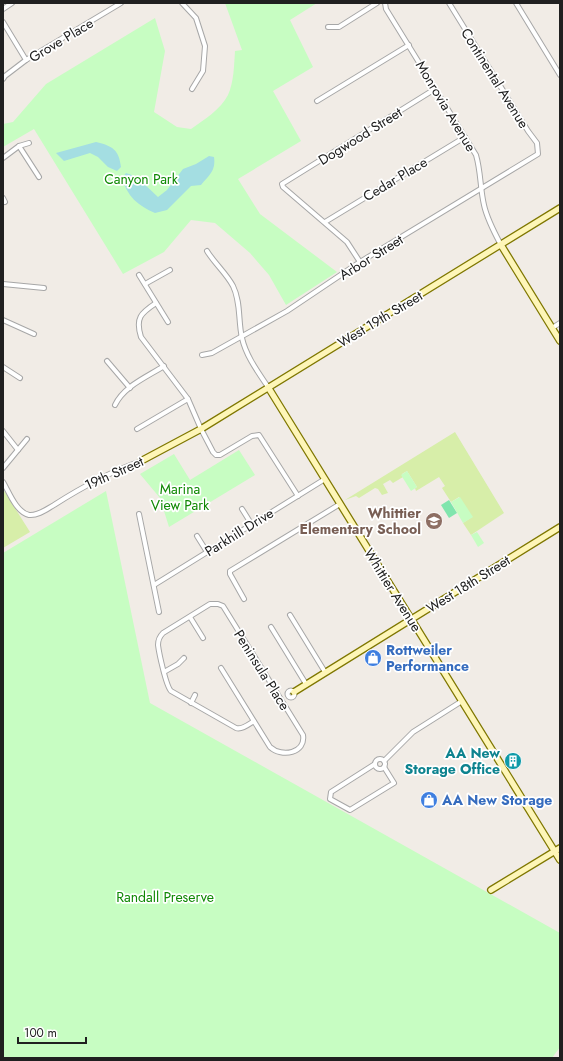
<svg xmlns="http://www.w3.org/2000/svg" width="563" height="1061" viewBox="0 0 563 1061" font-family="Jost,sans-serif">
<style>
.grass{fill:#d7eea9}
.park{fill:#c7fdc2}
.pitch{fill:#80e5ad}
.water{fill:#a4dee2}
.lines{fill:none;stroke-linecap:round;stroke-linejoin:round}
.street-casing{stroke:#a7a7a7;stroke-width:6}
.secondary-casing{stroke:#7f7700;stroke-width:8}
.street{stroke:#fff;stroke-width:4}
.secondary{stroke:#fef6b8;stroke-width:5.5}
.labels{text-anchor:middle;dominant-baseline:central;stroke-width:3.5;stroke-linejoin:round;paint-order:stroke}
.street-label{font-size:14px;fill:#202020;stroke:#fff}
.park-label{font-size:14px;fill:#0f8904;stroke:#fff}
.education-label{font-size:14px;font-weight:bold;fill:#785e54;stroke:#fff;text-anchor:end}
.shop-label{font-size:14px;font-weight:bold;fill:#366cbe;stroke:#fff;text-anchor:start}
.culture-label{font-size:14px;font-weight:bold;fill:#0d838f;stroke:#fff;text-anchor:end}
</style>
<rect width="100%" height="100%" fill="#f1ece6"/>
<g class="grass">
<polygon points="455,432 504,513 471,535 463,523 472,517 459,497 451,502 442,488 445,486 439,477 416,491 415,488 417,487 407,471 402,474 403,477 393,483 390,480 383,484 388,493 382,495 378,489 375,488 359,498 356,496 345,500"/>
<polygon points="3,489 30,532 3,548"/>
</g>
<g class="park">
<path d="M225,3H317L290,20L313,67L273,91L301,141L238,179L260,214L337,272L286,305L269,275L250,253L215,223L191,220L164,252L123,274L34,129L3,147V124L13,122L46,84L155,18L165,51L154,112L177,127L191,129C204,120 221,109 228,95C234,82 234,65 235,51L242,50Z"/>
<polygon points="239,450 255,475 169,527 160,498 140,474 174,454 190,480"/>
<polygon points="407,471 417,487 411,491 401,475"/>
<polygon points="106,491 150,703 560,933 560,1047 552,1058 3,1058 3,553"/>
<polygon points="460,497 473,517 463,523 451,502"/>
<polygon points="477,532 484,543 478,547 471,535"/>
</g>
<polygon class="pitch" points="449,500 457,513 449,518 441,505"/>
<g class="water">
<path d="M96,142C113,146 119,150 121,167L117,171L108,167L98,157L90,153L64,161L56,153Z"/>
<path d="M209,156L214,157C216,171 209,175 201,185L191,186L167,210L155,213C138,206 127,196 122,178L126,173C138,176 149,189 158,197L167,190L183,169L196,164Z"/>
</g>
<g class="lines">
<g class="street-casing">
<g id="street">
<polyline points="182,3 196,18 205,46 203,71 192,89"/>
<path d="M385,3L386,9L476,155C481,172 480,188 484,205C487,219 494,232 501,245"/>
<polyline points="516,3 560,75"/>
<polyline points="3,9 12,3"/>
<polyline points="3,22 26,60"/>
<polyline points="328,27 339,27 377,3"/>
<polyline points="3,79 5,76 26,60 121,3"/>
<polyline points="317,101 409,45"/>
<polyline points="19,146 39,177"/>
<polyline points="3,158 19,146 29,143"/>
<polyline points="3,198 5,202"/>
<polyline points="325,222 465,137"/>
<path d="M207,251C215,264 226,273 233,286C241,302 238,321 242,338C246,356 258,372 268,387"/>
<polyline points="360,262 347,242 283,187 282,184 435,89"/>
<polyline points="139,275 168,322"/>
<polyline points="3,284 44,288"/>
<polyline points="145,284 170,270"/>
<path d="M156,303C141,313 135,318 141,337L188,399L201,429L213,452L216,455H220L252,436L259,435L298,496"/>
<polyline points="3,320 34,334"/>
<polyline points="552,328 560,323"/>
<polyline points="202,355 212,353 287,311 360,262 538,154 537,143 528,131 449,3"/>
<polyline points="107,361 130,388"/>
<polyline points="3,367 20,378"/>
<path d="M115,405C124,386 147,377 164,366"/>
<polyline points="137,429 188,399"/>
<polyline points="3,431 18,450"/>
<polyline points="3,468 27,439"/>
<path d="M3,482C9,492 16,512 29,515C38,516 47,509 54,505C82,487 110,472 141,461"/>
<polyline points="242,509 252,525"/>
<polyline points="139,514 159,612"/>
<polyline points="197,536 207,552"/>
<polyline points="154,585 325,479"/>
<polyline points="244,599 230,574 230,571 340,504"/>
<polyline points="290,615 325,672"/>
<polyline points="190,617 203,638"/>
<polyline points="271,627 306,684"/>
<path d="M221,668L270,747C282,758 306,753 303,735L223,606L218,604H210L163,633C160,636 158,640 158,645C159,653 166,686 171,691L236,728C242,730 249,724 254,721"/>
<polyline points="164,672 178,664 184,658"/>
<circle cx="291" cy="694" r="3.5"/>
<polyline points="191,703 195,695"/>
<circle cx="380" cy="764" r="5"/>
<polyline points="384,761 413,732 462,701"/>
<polyline points="375,764 331,792 330,799 350,810 394,783 384,767"/>
</g>
</g>
<g class="secondary-casing">
<g id="secondary">
<polyline points="501,245 560,341"/>
<polyline points="268,387 560,860"/>
<polyline points="141,461 201,429 560,208"/>
<polyline points="294,692 560,527"/>
<polyline points="491,890 560,848"/>
</g>
</g>
<use href="#street" class="street"/>
<use href="#secondary" class="secondary"/>
</g>
<defs>
<g id="school-disc" transform="scale(0.9)"><circle r="9.5" fill="#8d6e63" stroke="#fff"/><path d="M0-5L7-2L0 1L-7-2ZM-4 1L0 2.5L4 1V4Q0 6-4 4Z" fill="#fff"/></g>
<g id="shop-disc" transform="scale(0.9)"><circle r="9.5" fill="#3f7fe0" stroke="#fff"/><path d="M-5-2.5h2.3a2.7 3.5 0 0 1 5.4 0H5L5.5 6h-11ZM-1.5-2.5h3a1.5 2.3 0 0 0-3 0Z" fill="#fff"/></g>
<g id="building-disc" transform="scale(0.9)"><circle r="9.5" fill="#0f9aa8" stroke="#fff"/><path d="M-4-6H4V6H1V3H-1V6H-4ZM-2.5-4.3h1.7v1.8h-1.7ZM.8-4.3h1.7v1.8H.8ZM-2.5-1h1.7V.8h-1.7ZM.8-1h1.7V.8H.8Z" fill="#fff"/></g>
</defs>
<g fill-rule="evenodd">
<use href="#school-disc" x="434" y="521"/>
<use href="#shop-disc" x="373" y="658"/>
<use href="#building-disc" x="513" y="761"/>
<use href="#shop-disc" x="429" y="800"/>
</g>
<g class="labels">
<g class="street-label">
<text transform="translate(61 40) rotate(-31)">Grove Place</text>
<text transform="translate(495 78) rotate(58)">Continental Avenue</text>
<text transform="translate(446 106) rotate(59)">Monrovia Avenue</text>
<text transform="translate(360 136) rotate(-32)">Dogwood Street</text>
<text transform="translate(395 179) rotate(-31)">Cedar Place</text>
<text transform="translate(371 257) rotate(-32)">Arbor Street</text>
<text transform="translate(380 319) rotate(-31)">West 19th Street</text>
<text transform="translate(114 473) rotate(-24)">19th Street</text>
<text transform="translate(239 532) rotate(-32)">Parkhill Drive</text>
<text transform="translate(468 584) rotate(-32)">West 18th Street</text>
<text transform="translate(393 590) rotate(58)">Whittier Avenue</text>
<text transform="translate(262 670) rotate(58)">Peninsula Place</text>
</g>
<g class="park-label">
<text x="141" y="179">Canyon Park</text>
<text x="180" y="489">Marina<tspan x="180" dy="16">View Park</tspan></text>
<text x="165" y="897">Randall Preserve</text>
</g>
<g class="education-label">
<text x="421" y="513">Whittier<tspan x="421" dy="16">Elementary School</tspan></text>
</g>
<g class="shop-label">
<text x="386" y="650">Rottweiler<tspan x="386" dy="16">Performance</tspan></text>
<text x="442" y="800">AA New Storage</text>
</g>
<g class="culture-label">
<text x="500" y="753">AA New<tspan x="500" dy="16">Storage Office</tspan></text>
</g>
</g>
<rect width="563" height="1061" fill="none" stroke="#202020" stroke-width="8"/>
<path d="M18 1037v6h68v-6" fill="none" stroke="#202020" stroke-width="2"/>
<text x="24" y="1037" font-size="12" fill="#202020" stroke="#ffffff" stroke-width="3" paint-order="stroke">100 m</text>
</svg>
